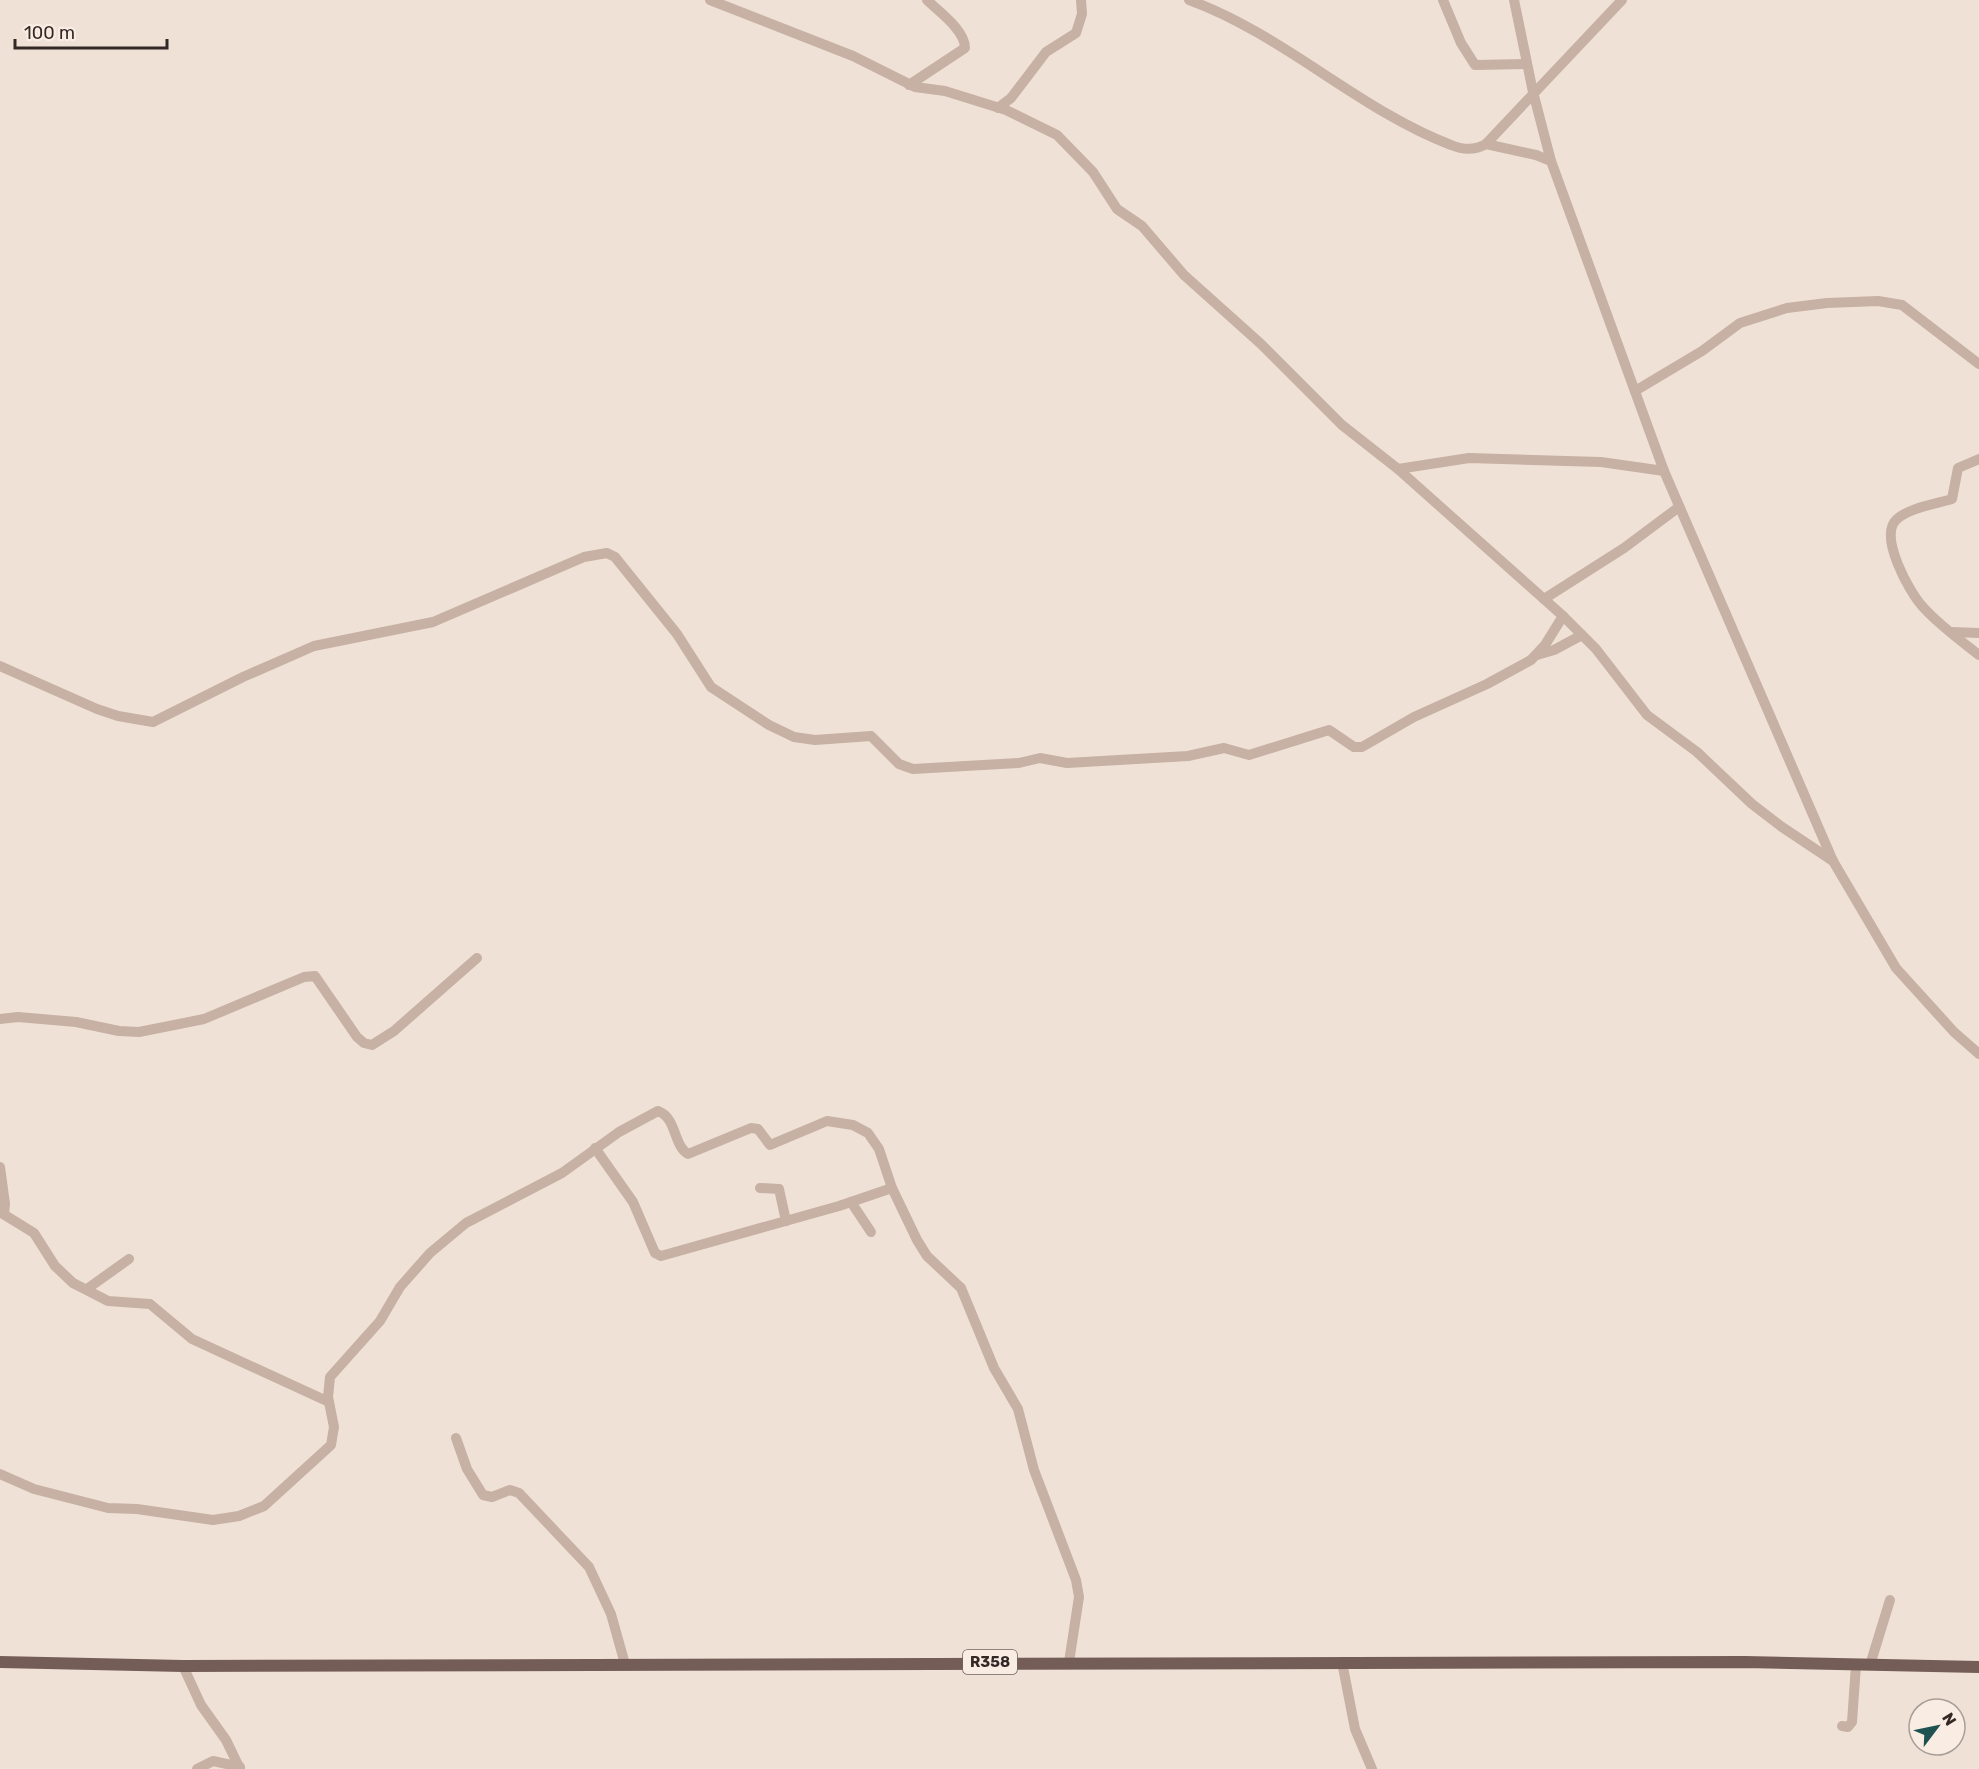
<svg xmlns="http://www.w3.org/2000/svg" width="1979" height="1769" viewBox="0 0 1979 1769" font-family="Rubik,sans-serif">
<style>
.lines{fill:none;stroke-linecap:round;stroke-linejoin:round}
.minor{stroke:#c7b0a4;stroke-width:10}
.major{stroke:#745d57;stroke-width:12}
.labels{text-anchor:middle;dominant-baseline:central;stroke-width:6;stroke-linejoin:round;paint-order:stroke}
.shield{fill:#f8ece3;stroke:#6e635e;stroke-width:1.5}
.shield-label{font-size:15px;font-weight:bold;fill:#332825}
</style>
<rect width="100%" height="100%" fill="#f0e1d7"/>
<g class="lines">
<g class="minor">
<polyline points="710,0 853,56 915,87 945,91 1006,110 1057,135 1093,172 1117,209 1142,226 1184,275 1261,344 1342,425 1398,469 1563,616 1596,649 1647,715 1697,752 1752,804 1782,827 1833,861"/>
<path d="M1189,0C1283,34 1359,110 1451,145C1463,150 1474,151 1486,144L1622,0"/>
<polyline points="1443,0 1461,43 1475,65 1527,64"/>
<polyline points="1514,0 1533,92 1551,161 1664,471 1833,861 1896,968 1954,1032 1979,1054"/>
<path d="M909,85L965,48C965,30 939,12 927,0"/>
<polyline points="998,108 1011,98 1046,52 1076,33 1082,14 1081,0"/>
<polyline points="1486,144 1536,155 1551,161"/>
<polyline points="1635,391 1702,351 1740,323 1787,308 1827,303 1878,301 1902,305 1979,364"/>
<path d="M1979,459L1958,468L1952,499C1936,504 1908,508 1896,520C1879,537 1909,592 1923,607C1939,625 1960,640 1979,655"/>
<polyline points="1398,469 1469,458 1601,462 1664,471"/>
<polyline points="1544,599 1624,548 1679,507"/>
<polyline points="1951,632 1979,633"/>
<polyline points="1537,655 1554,650 1582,635"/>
<polyline points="0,666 97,709 118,716 153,722 243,677 314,646 433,622 584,557 607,553 615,557 677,634 711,687 769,725 794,737 815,740 871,736 899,764 913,769 1019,763 1040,758 1067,763 1188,756 1224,748 1249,755 1329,730 1354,747 1362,747 1414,717 1487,684 1531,660 1545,645 1563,616"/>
<polyline points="0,1019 18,1017 76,1022 119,1031 139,1032 204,1019 304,977 315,976 357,1037 364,1043 372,1045 394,1031 477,958"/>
<polyline points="595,1148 633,1202 655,1253 661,1256 839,1206 892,1188"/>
<polyline points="0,1167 5,1204 4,1214"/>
<polyline points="760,1188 779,1189 786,1221"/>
<polyline points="851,1202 871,1232"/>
<polyline points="0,1212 34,1233 55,1266 73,1283 108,1301 150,1304 192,1339 329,1402"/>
<polyline points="87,1289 129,1259"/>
<polyline points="456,1438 467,1469 483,1495 492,1497 510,1490 519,1493 589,1567 611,1614 625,1664"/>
<path d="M0,1474L34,1489L108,1508L137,1509L213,1520L239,1516L264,1506L331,1445L334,1427L328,1397L330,1377L380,1321L400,1287L430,1253L466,1223L562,1173L619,1132L658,1111C677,1118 673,1145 688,1154L751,1128L758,1129L770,1145L827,1121L853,1125L868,1133L879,1149L892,1188L917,1240L927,1256L961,1288L994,1368L1018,1409L1034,1470L1076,1580L1079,1597L1069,1662"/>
<polyline points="1342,1662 1355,1729 1372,1769"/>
<polyline points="1870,1665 1890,1600"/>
<polyline points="183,1666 201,1705 226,1740 240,1769"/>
<polyline points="1842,1726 1848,1727 1852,1722 1856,1665"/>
<polyline points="197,1769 213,1761 240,1767"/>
</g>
<polyline class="major" points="0,1662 183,1666 1745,1662 1979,1667"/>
</g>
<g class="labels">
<rect class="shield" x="963" y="1650" width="54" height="24" rx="4.5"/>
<g class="shield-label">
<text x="990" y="1662">R358</text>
</g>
</g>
<g transform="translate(1937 1727) rotate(58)"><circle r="28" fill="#f8ece3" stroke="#a99e97" stroke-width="1.5"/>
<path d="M0-4.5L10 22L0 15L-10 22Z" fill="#1d5250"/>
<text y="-9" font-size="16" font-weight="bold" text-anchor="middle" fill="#332825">N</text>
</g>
<path d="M15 39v9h152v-9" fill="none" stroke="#332825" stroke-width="3"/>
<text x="24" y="39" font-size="18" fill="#332825" stroke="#f8ece3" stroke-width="4.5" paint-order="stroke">100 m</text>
</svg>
